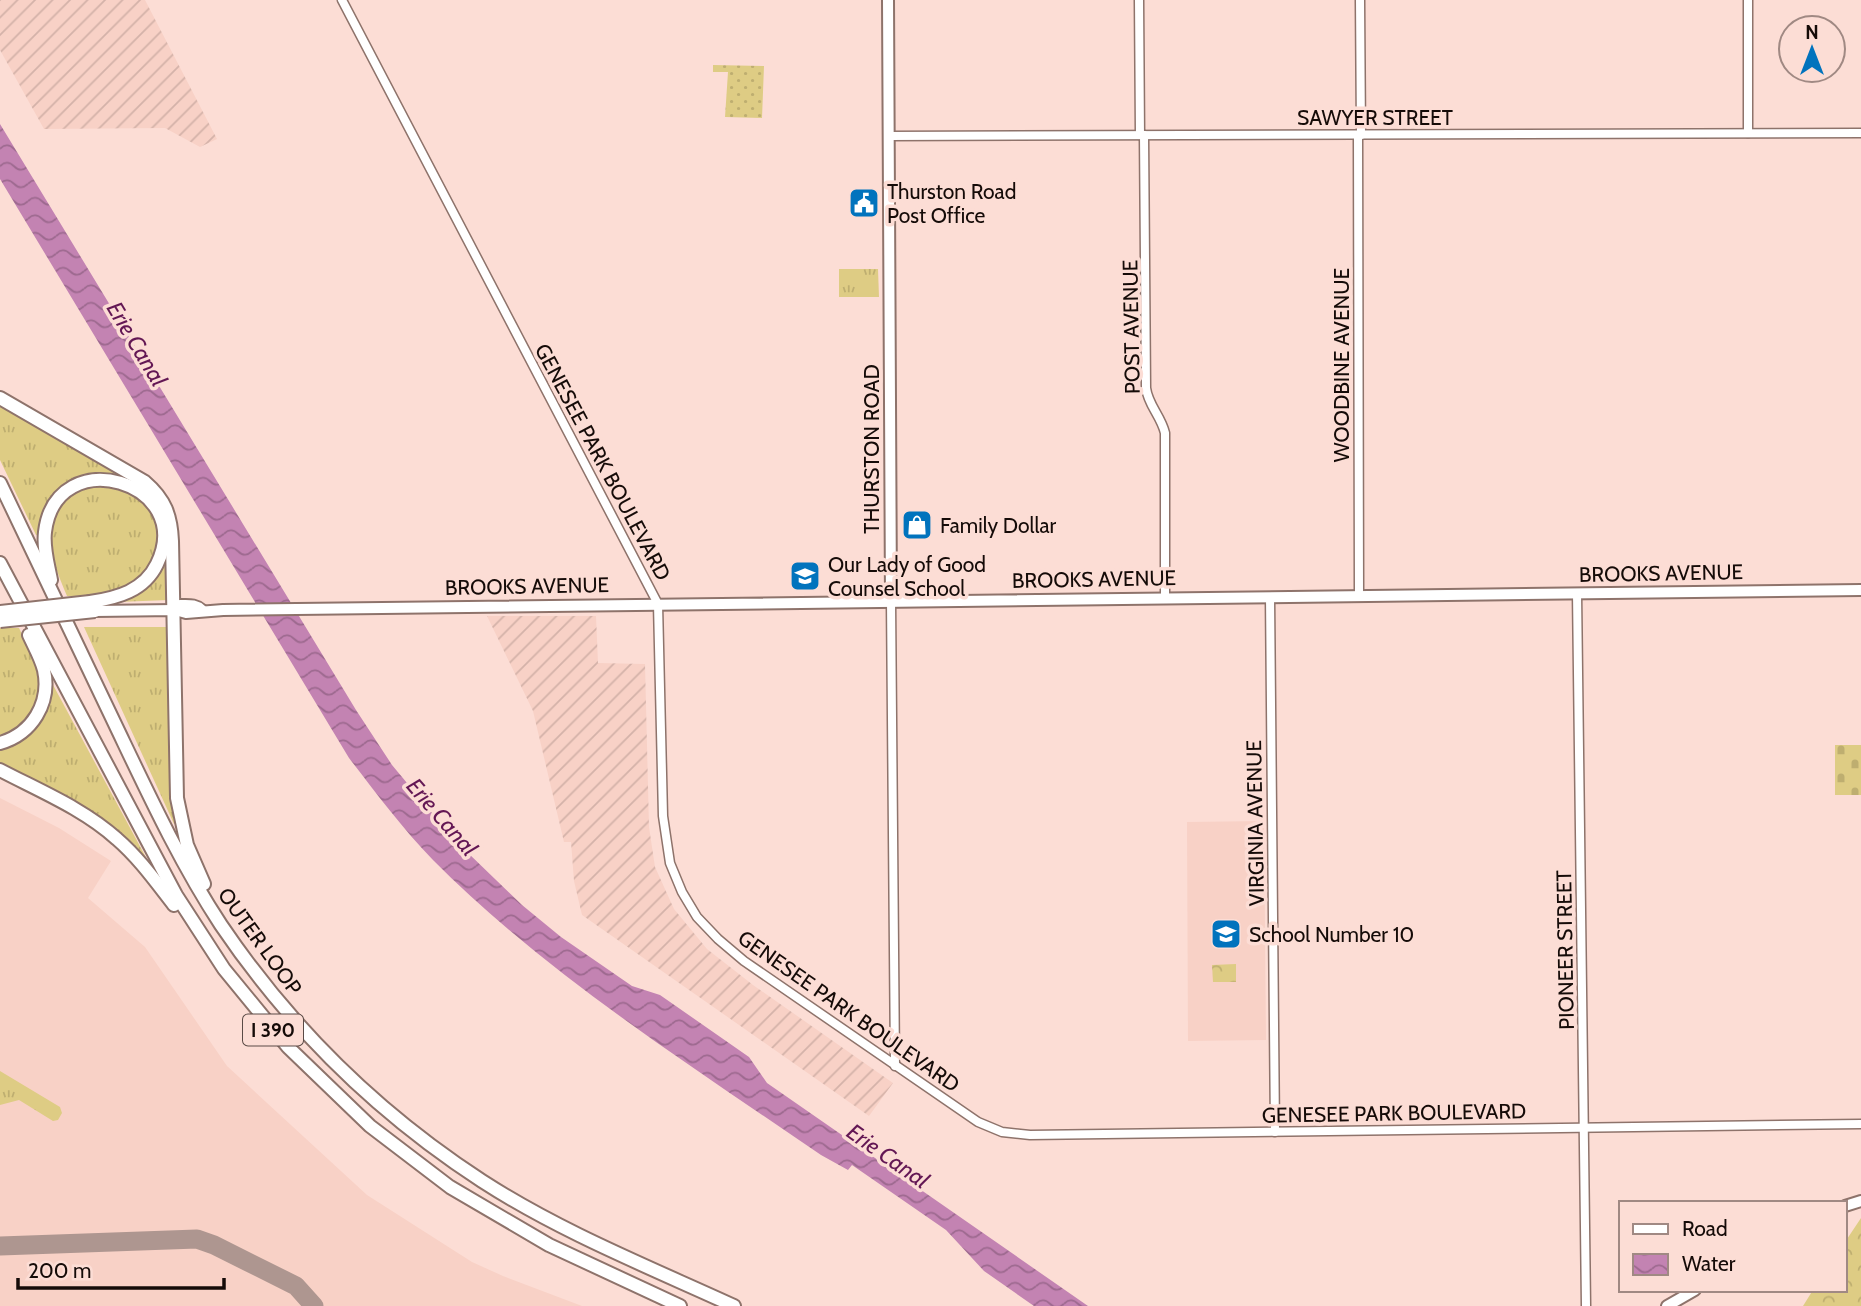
<svg xmlns="http://www.w3.org/2000/svg" width="1861" height="1306" viewBox="0 0 1861 1306" font-family="Cabin,sans-serif">
<style>
.built{fill:#f8d1c6}
.industrial{fill:url(#industrial-furrows)}
.grass{fill:url(#grass-tufts)}
.cemetery{fill:url(#cemetery-stones)}
.park{fill:url(#park-crowns)}
.garden{fill:url(#garden-dots)}
.water{fill:url(#water-waves)}
.lines{fill:none;stroke-linecap:round;stroke-linejoin:round}
.taxiway{stroke:#ae9690;stroke-width:19}
.minor-casing{stroke:#8e736b;stroke-width:11}
.major-casing{stroke:#8e736b;stroke-width:14}
.highway-casing{stroke:#8e736b;stroke-width:16}
.minor{stroke:#fff;stroke-width:8}
.major{stroke:#fff;stroke-width:10}
.highway{stroke:#fff;stroke-width:12}
.highway-bridge-casing{stroke:#8e736b;stroke-width:16;stroke-linecap:butt}
.highway-bridge{stroke:#fff;stroke-width:12}
.labels{text-anchor:middle;dominant-baseline:central;stroke-width:7;stroke-linejoin:round;paint-order:stroke}
.shield{fill:#fcddd5;stroke:#5a4a46;stroke-width:2}
.shield-label{font-size:19px;font-weight:bold;fill:#150b08}
.street-label{font-size:21px;fill:#150b08;stroke:#fcddd5}
.poi-label{font-size:21px;fill:#150b08;stroke:#fcddd5;text-anchor:start}
.water-label{font-size:23px;font-style:italic;fill:#631754;stroke:#fcddd5}
</style>
<defs>
<pattern id="industrial-furrows" width="10" height="10" patternUnits="userSpaceOnUse" patternTransform="scale(1.75)"><rect width="10" height="10" fill="#f8d1c6"/><path d="M-1 1l2-2M0 10L10 0M9 11l2-2" fill="none" stroke="#d4b2a9"/></pattern>
<pattern id="grass-tufts" width="24" height="20" patternUnits="userSpaceOnUse" patternTransform="scale(1.75)"><rect width="24" height="20" fill="#decc84"/><path d="M3 7l-1-3M5 7V3M7 7l1-3M15 17l-1-3M17 17v-4M19 17l1-3" fill="none" stroke="#beae70"/></pattern>
<pattern id="cemetery-stones" width="16" height="16" patternUnits="userSpaceOnUse" patternTransform="scale(1.75)"><rect width="16" height="16" fill="#decc84"/><path d="M2 7V4a2 2 0 0 1 4 0v3zM10 15v-3a2 2 0 0 1 4 0v3z" fill="#beae70"/></pattern>
<pattern id="park-crowns" width="20" height="18" patternUnits="userSpaceOnUse" patternTransform="scale(1.75)"><rect width="20" height="18" fill="#decc84"/><path d="M2 6a3 3 0 1 1 6 0M12 15a3 3 0 1 1 6 0" fill="none" stroke="#beae70"/></pattern>
<pattern id="garden-dots" width="8" height="8" patternUnits="userSpaceOnUse" patternTransform="scale(1.75)"><rect width="8" height="8" fill="#decc84"/><path d="M2 2h.1M6 6h.1" fill="none" stroke="#beae70" stroke-width="1.8" stroke-linecap="round"/></pattern>
<pattern id="water-waves" width="16" height="10" patternUnits="userSpaceOnUse" patternTransform="scale(1.75)"><rect width="16" height="10" fill="#c383b2"/><path d="M0 5q4-4 8 0t8 0" fill="none" stroke="#9d698f"/></pattern>
</defs>
<rect width="100%" height="100%" fill="#fcddd5"/>
<g class="built">
<polygon points="0,798 59,828 111,861 88,898 145,947 227,1066 367,1195 472,1262 503,1276 582,1306 0,1306"/>
<polygon points="1264,821 1266,1040 1188,1041 1187,822"/>
</g>
<g class="industrial">
<polygon points="0,0 145,0 217,139 200,147 165,128 44,129 0,50"/>
<polygon points="487,616 596,616 598,663 645,664 649,827 655,867 674,909 707,949 753,985 893,1083 869,1116 582,915 574,881 571,842 564,842 533,711"/>
</g>
<g class="grass">
<polygon points="839,269 878,269 879,297 839,297"/>
<polygon points="0,403 116,472 116,476 98,475 48,506 39,536 36,535 0,460"/>
<path d="M89,486C107,486 126,485 140,498C167,521 162,568 131,585C112,595 88,596 67,596C48,551 32,509 89,486Z"/>
<polygon points="163,558 169,559 169,600 117,602"/>
<polygon points="84,627 167,627 171,796 177,823 174,824"/>
<polygon points="0,628 19,628 37,666 41,689 39,699 25,724 0,738"/>
<polygon points="52,683 149,863 0,766 0,747 21,738 47,685"/>
<polygon points="0,1071 60,1107 62,1113 58,1120 53,1121 19,1100 0,1105"/>
</g>
<rect class="cemetery" x="1835" y="745" width="26" height="50"/>
<g class="park">
<polygon points="1236,964 1236,982 1213,982 1212,965"/>
<polygon points="1861,1218 1861,1306 1803,1306 1813,1290 1845,1290 1845,1242"/>
</g>
<polygon class="garden" points="713,65 764,66 762,118 725,117 728,72 713,72"/>
<path class="water" d="M0,124L356,710L392,765L432,813L466,851L522,905L561,937L632,986L660,995L749,1057L767,1083L1088,1306H1034L984,1271L946,1230L852,1165L848,1170L821,1155C690,1065 545,973 433,860C402,828 376,793 349,758L0,179Z"/>
<g class="lines">
<polyline class="taxiway" points="0,1246 197,1239 214,1245 296,1286 314,1306"/>
<g class="minor-casing">
<g id="minor">
<polyline points="342,0 658,604 663,816 670,863 682,892 697,917 718,939 744,961 978,1122 1002,1132 1030,1135 1861,1124"/>
<polyline points="1139,0 1140,135"/>
<polyline points="1360,0 1361,135"/>
<polyline points="1748,133 1748,0"/>
<path d="M1144,135L1146,388C1148,405 1161,416 1165,433V598"/>
<polyline points="1358,135 1359,595"/>
<polyline points="888,136 1861,133"/>
<polyline points="1577,593 1586,1306"/>
<polyline points="1270,597 1275,1132"/>
<polyline points="891,601 895,1066"/>
</g>
</g>
<g class="major-casing">
<g id="major">
<polyline points="888,0 891,601"/>
<path d="M175,610L180,605C190,605 195,604 202,610"/>
<polyline points="95,611 175,610 186,613 223,610 1861,590"/>
<polyline points="1845,1206 1861,1201"/>
<polyline points="1667,1306 1695,1290"/>
</g>
</g>
<g class="highway-casing">
<g id="highway">
<path d="M0,398L145,482C165,499 171,516 172,541L177,798L187,845L204,884"/>
<path d="M0,483C38,563 76,642 114,722C147,791 179,861 221,925C290,1027 379,1114 482,1181C561,1232 649,1267 734,1306"/>
<polyline points="0,563 176,895 224,969 288,1047 370,1126 450,1187 549,1245 680,1306"/>
<path d="M51,580C48,564 43,548 45,532C56,440 197,482 157,564C144,591 117,598 90,602"/>
<path d="M0,743C32,734 51,703 44,670C41,658 34,646 29,635"/>
<path d="M0,770C40,791 84,809 117,839C139,858 156,882 174,905"/>
</g>
</g>
<use href="#minor" class="minor"/>
<use href="#major" class="major"/>
<use href="#highway" class="highway"/>
<g class="highway-bridge-casing">
<g id="highway-bridge">
<polyline points="0,612 90,602"/>
<polyline points="0,621 95,611"/>
</g>
</g>
<use href="#highway-bridge" class="highway-bridge"/>
</g>
<defs>
<g id="civic-square" transform="scale(1.575)"><rect x="-9" y="-9" width="18" height="18" rx="4" fill="#0173bd" stroke="#fcddd5"/><path d="M-.6-6.5H3V-4.5H.6V-3L4-1V1h2V6H-6V1h2V-1L-.6-3ZM-1.2 2.5V6h2.4V2.5Z" fill="#fff"/></g>
<g id="shop-square" transform="scale(1.575)"><rect x="-9" y="-9" width="18" height="18" rx="4" fill="#0173bd" stroke="#fcddd5"/><path d="M-5-2.5h2.3a2.7 3.5 0 0 1 5.4 0H5L5.5 6h-11ZM-1.5-2.5h3a1.5 2.3 0 0 0-3 0Z" fill="#fff"/></g>
<g id="school-square" transform="scale(1.575)"><rect x="-9" y="-9" width="18" height="18" rx="4" fill="#0173bd" stroke="#fcddd5"/><path d="M0-5L7-2L0 1L-7-2ZM-4 1L0 2.5L4 1V4Q0 6-4 4Z" fill="#fff"/></g>
</defs>
<g fill-rule="evenodd">
<use href="#civic-square" x="864" y="203"/>
<use href="#shop-square" x="917" y="525"/>
<use href="#school-square" x="805" y="576"/>
<use href="#school-square" x="1226" y="934"/>
</g>
<g class="labels">
<rect class="shield" x="243" y="1014.5" width="60" height="31" rx="5"/>
<g class="shield-label">
<text x="273" y="1030">I 390</text>
</g>
<g class="street-label">
<text x="1375" y="117">SAWYER STREET</text>
<text transform="translate(1131 327) rotate(-91)">POST AVENUE</text>
<text transform="translate(1341 365) rotate(-90)">WOODBINE AVENUE</text>
<text transform="translate(871 449) rotate(-90)">THURSTON ROAD</text>
<text transform="translate(603 462) rotate(62)">GENESEE PARK BOULEVARD</text>
<text transform="translate(1661 573) rotate(-1)">BROOKS AVENUE</text>
<text transform="translate(1094 579) rotate(-1)">BROOKS AVENUE</text>
<text transform="translate(527 586) rotate(-1)">BROOKS AVENUE</text>
<text transform="translate(1255 823) rotate(-91)">VIRGINIA AVENUE</text>
<text transform="translate(260 941) rotate(54)">OUTER LOOP</text>
<text transform="translate(1565 950) rotate(-91)">PIONEER STREET</text>
<text transform="translate(849 1011) rotate(35)">GENESEE PARK BOULEVARD</text>
<text transform="translate(1394 1113) rotate(-1)">GENESEE PARK BOULEVARD</text>
</g>
<g class="poi-label">
<text x="887" y="191">Thurston Road<tspan x="887" dy="24">Post Office</tspan></text>
<text x="940" y="525">Family Dollar</text>
<text x="828" y="564">Our Lady of Good<tspan x="828" dy="24">Counsel School</tspan></text>
<text x="1249" y="934">School Number 10</text>
</g>
<g class="water-label">
<text transform="translate(137 344) rotate(59)">Erie Canal</text>
<text transform="translate(442 817) rotate(49)">Erie Canal</text>
<text transform="translate(888 1156) rotate(35)">Erie Canal</text>
</g>
</g>
<rect x="1619" y="1201" width="228" height="91" fill="#fcddd5" stroke="#a08983" stroke-width="2"/>
<rect x="1633" y="1224" width="35" height="10" fill="#ffffff" stroke="#a08983" stroke-width="2"/>
<text x="1682" y="1236" font-size="21" fill="#150b08">Road</text>
<rect x="1633" y="1254" width="35" height="21" fill="url(#water-waves)" stroke="#a08983" stroke-width="2"/>
<text x="1682" y="1271" font-size="21" fill="#150b08">Water</text>
<g transform="translate(1812 49)"><circle r="33" fill="#fcddd5" stroke="#a08983" stroke-width="2"/>
<path d="M0-5L12 26L0 18L-12 26Z" fill="#0173bd"/>
<text y="-10" font-size="19" font-weight="bold" text-anchor="middle" fill="#150b08">N</text>
</g>
<path d="M18 1278v10h206v-10" fill="none" stroke="#150b08" stroke-width="3.5"/>
<text x="28" y="1278" font-size="21" fill="#150b08" stroke="#fcddd5" stroke-width="5" paint-order="stroke">200 m</text>
</svg>
